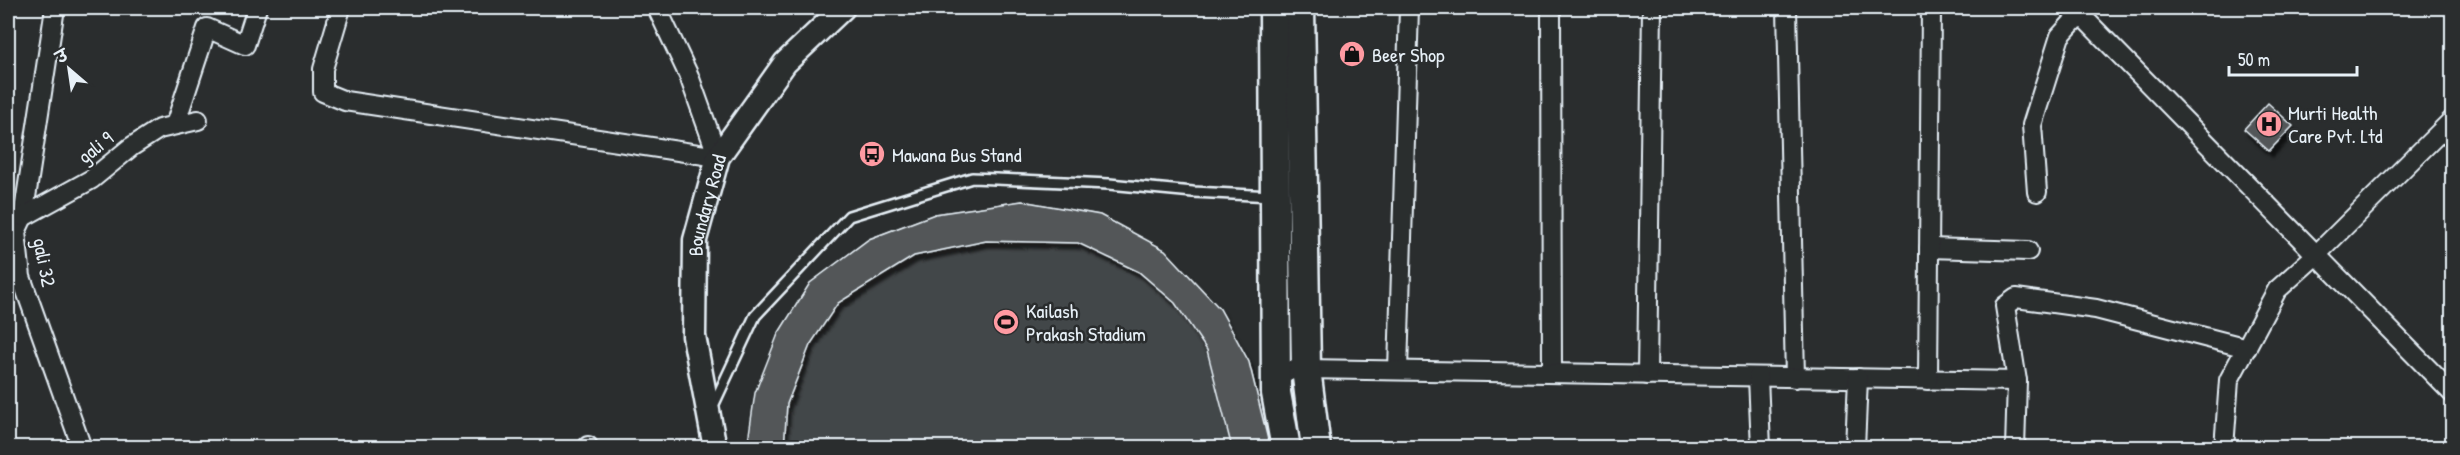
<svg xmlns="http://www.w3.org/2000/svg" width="2460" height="455" viewBox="0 0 2460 455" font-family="'Patrick Hand','Playpen Sans Deva',sans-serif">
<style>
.green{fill:#424648;stroke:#959ca0;stroke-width:1.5}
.building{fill:#535759;stroke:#e8f1f8;stroke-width:1.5;filter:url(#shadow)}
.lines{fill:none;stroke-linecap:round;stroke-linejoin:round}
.service-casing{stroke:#e8f1f8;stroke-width:14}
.minor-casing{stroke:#e8f1f8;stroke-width:22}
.tertiary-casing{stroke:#e8f1f8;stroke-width:27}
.primary-casing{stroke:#e8f1f8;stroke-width:33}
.service{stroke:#2a2d2e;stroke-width:9}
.minor{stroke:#2a2d2e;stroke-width:18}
.tertiary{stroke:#2a2d2e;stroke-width:22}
.primary{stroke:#2a2d2e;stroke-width:28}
.labels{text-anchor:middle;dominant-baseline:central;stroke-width:5;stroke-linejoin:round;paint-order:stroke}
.poi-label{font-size:20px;fill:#e8f1f8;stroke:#2a2d2e;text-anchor:start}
.street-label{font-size:20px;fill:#e8f1f8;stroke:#2a2d2e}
</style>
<defs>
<filter id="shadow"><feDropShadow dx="3.5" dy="6" stdDeviation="1.5" flood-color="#0009"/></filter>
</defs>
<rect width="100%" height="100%" fill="#2a2d2e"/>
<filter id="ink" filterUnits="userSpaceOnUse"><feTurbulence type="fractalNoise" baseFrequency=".0167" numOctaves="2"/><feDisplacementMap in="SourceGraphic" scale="12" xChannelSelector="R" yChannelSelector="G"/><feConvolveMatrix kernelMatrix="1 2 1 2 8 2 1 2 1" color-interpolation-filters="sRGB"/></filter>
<g filter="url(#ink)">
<polygon class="green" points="1022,201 1100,215 1165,250 1220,309 1249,362 1270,447 747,448 778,334 810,283 869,239 935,214"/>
<g class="building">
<polygon points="2268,103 2293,126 2269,151 2244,129"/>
<polygon points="1022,201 1100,215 1165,250 1220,309 1249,362 1270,448 1232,448 1207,350 1175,303 1139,272 1078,243 986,241 914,256 838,303 810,345 787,404 784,448 747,448 755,393 778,334 810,283 869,239 935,214"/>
</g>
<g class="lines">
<g class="service-casing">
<polyline id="service" points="713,406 755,316 849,216 972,178 1109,184 1193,192 1272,196"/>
</g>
<g class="minor-casing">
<g id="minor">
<polyline points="55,8 23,217 16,232 21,277 82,448"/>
<polyline points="341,8 323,69 323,92 345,101 718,157 689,76 657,8"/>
<polyline points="1551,8 1552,373"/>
<polyline points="1787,8 1795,378"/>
<polyline points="2080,8 2080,14 2452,393"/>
<polyline points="175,125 207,28 245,45 257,8"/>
<polyline points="2037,192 2032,125 2060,36 2080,14"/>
<polyline points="23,217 92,179 131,147 159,129 198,120"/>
<polyline points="1929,248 2028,251"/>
<polyline points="1398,370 1409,8"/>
<polyline points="1276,372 1306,369 2017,381"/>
<polyline points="1647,375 1652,8"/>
<polyline points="1758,377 1761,448"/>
<polyline points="1928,380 1931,8"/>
<polyline points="588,446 588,448"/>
<polyline points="1855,448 1858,378"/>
<polyline points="2015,448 2017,381 2005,306 2016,298 2096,309 2247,348"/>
<polyline points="2224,448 2229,380 2277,290 2317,254 2452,120"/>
</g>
</g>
<g class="tertiary-casing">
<g id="tertiary">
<path id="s1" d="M715,448L694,336L695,240L718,157L785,63L843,8"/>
</g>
</g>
<g class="primary-casing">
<g id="primary">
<polyline points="1274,8 1276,393 1286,448"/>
<polyline points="1300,8 1306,369 1316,448"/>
</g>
</g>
<use href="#service" class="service"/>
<use href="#minor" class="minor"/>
<use href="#tertiary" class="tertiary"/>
<use href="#primary" class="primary"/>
</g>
</g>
<defs>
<g id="shop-disc" transform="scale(1.35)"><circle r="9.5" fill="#ff9aa2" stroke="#2a2d2e"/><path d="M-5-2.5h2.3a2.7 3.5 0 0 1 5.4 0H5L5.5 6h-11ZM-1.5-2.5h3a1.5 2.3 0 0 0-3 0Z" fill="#111"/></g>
<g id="hospital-disc" transform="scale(1.35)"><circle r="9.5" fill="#ff9aa2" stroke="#2a2d2e"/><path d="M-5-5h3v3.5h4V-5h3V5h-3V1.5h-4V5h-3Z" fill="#111"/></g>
<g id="bus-disc" transform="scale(1.35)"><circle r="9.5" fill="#ff9aa2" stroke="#2a2d2e"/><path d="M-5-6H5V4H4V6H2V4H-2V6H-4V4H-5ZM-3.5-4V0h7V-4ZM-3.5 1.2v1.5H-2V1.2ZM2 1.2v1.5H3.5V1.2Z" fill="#111"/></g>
<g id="stadium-disc" transform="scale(1.35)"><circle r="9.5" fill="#ff9aa2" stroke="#2a2d2e"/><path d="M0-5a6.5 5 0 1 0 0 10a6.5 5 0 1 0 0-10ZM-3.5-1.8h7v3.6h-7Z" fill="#111"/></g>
</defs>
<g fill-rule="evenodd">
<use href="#shop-disc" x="1352" y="54"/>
<use href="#hospital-disc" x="2269" y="124"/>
<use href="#bus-disc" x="872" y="154"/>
<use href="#stadium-disc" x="1006" y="322"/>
</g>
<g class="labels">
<g class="poi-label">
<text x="1372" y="54">Beer Shop</text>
<text x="2288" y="112">Murti Health<tspan x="2288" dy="23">Care Pvt. Ltd</tspan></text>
<text x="892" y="154">Mawana Bus Stand</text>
<text x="1026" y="310">Kailash<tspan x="1026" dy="23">Prakash Stadium</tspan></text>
</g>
<g class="street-label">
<text transform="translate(95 147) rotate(-38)">gali 9</text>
<text stroke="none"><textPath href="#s1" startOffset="246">Boundary Road</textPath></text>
<text transform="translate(45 262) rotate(79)">gali 32</text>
</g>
</g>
<rect width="2460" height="455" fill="none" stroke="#2a2d2e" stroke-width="30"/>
<rect x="15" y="15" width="2430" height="425" fill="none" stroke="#e8f1f8" stroke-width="2" filter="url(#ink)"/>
<g transform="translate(69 69) rotate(331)" stroke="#2a2d2e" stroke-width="4.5" paint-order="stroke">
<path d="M0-4.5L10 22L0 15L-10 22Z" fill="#e8f1f8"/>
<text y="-9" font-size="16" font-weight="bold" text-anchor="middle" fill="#e8f1f8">उ</text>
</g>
<path d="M2229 66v9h128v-9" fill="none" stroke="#e8f1f8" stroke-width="3"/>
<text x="2238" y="66" font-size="18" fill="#e8f1f8" stroke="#2a2d2e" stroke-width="4.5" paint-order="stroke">50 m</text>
</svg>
